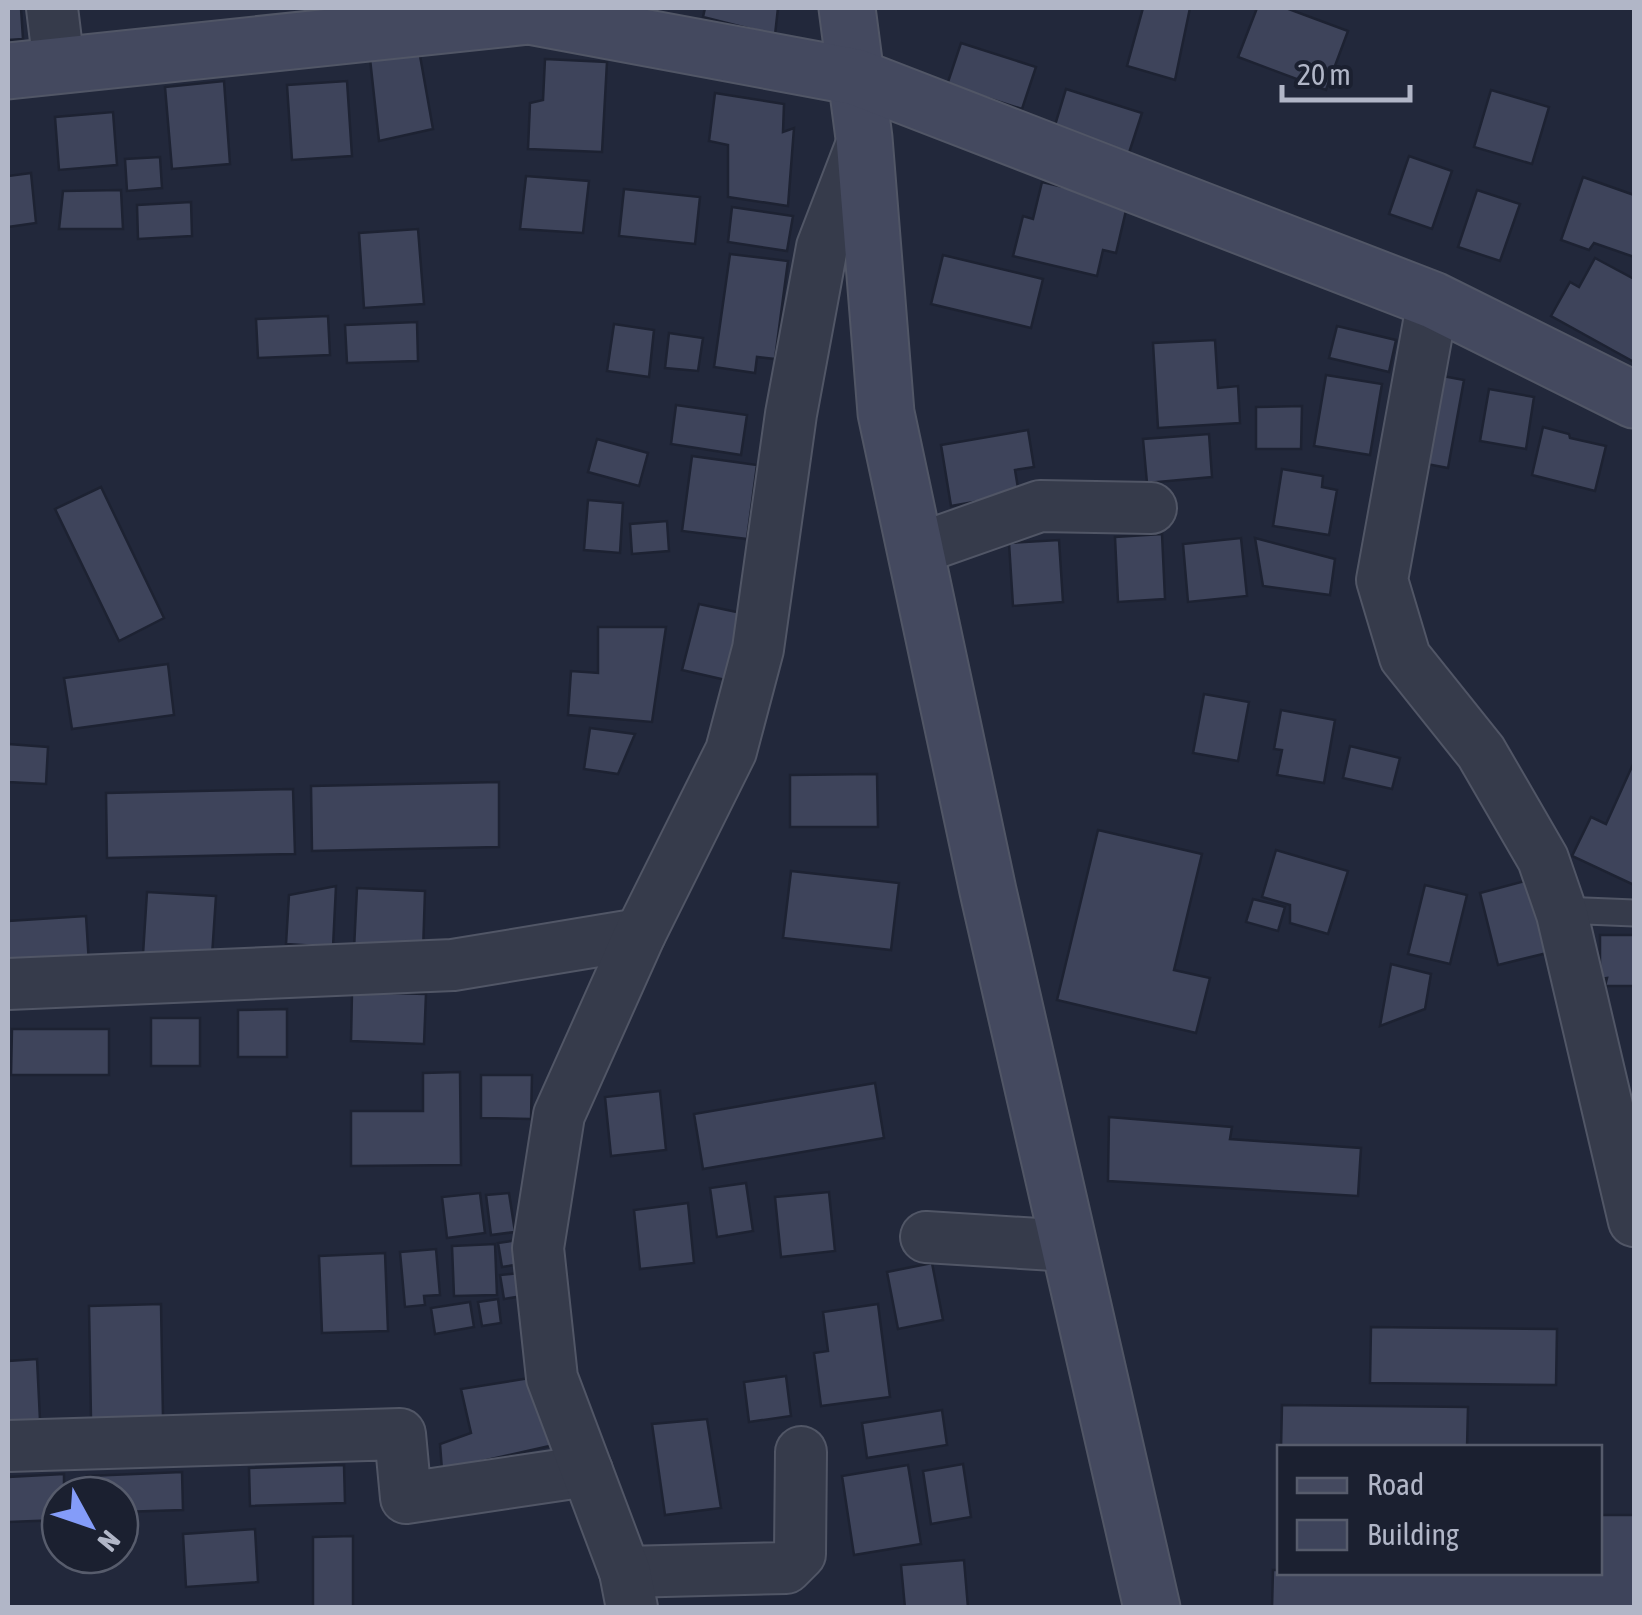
<svg xmlns="http://www.w3.org/2000/svg" width="1642" height="1615" viewBox="0 0 1642 1615" font-family="'Asap Condensed',sans-serif">
<style>
.building{fill:#3e445b;stroke:#1d2232;stroke-width:2.5}
.lines{fill:none;stroke-linecap:round;stroke-linejoin:round}
.lane-casing{stroke:#515666;stroke-width:29}
.street-casing{stroke:#515666;stroke-width:54}
.secondary-casing{stroke:#515666;stroke-width:59}
.lane{stroke:#363b4b;stroke-width:25}
.street{stroke:#363b4b;stroke-width:50}
.secondary{stroke:#44495f;stroke-width:55}
</style>
<rect width="100%" height="100%" fill="#22283b"/>
<g class="building">
<polygon points="8,8 21,8 23,39 8,40"/>
<polygon points="705,8 778,8 775,35 703,17"/>
<polygon points="1143,8 1190,8 1175,80 1127,66"/>
<polygon points="1257,8 1286,8 1348,31 1326,90 1238,57"/>
<polygon points="961,43 1036,67 1022,109 947,85"/>
<polygon points="419,50 433,129 379,141 370,59"/>
<polygon points="545,59 607,62 602,152 528,149 530,103 543,100"/>
<polygon points="224,81 230,164 172,169 165,87"/>
<polygon points="347,81 352,156 292,160 287,85"/>
<polygon points="1066,89 1142,113 1128,156 1053,132"/>
<polygon points="1491,90 1549,107 1532,164 1474,147"/>
<polygon points="715,93 784,104 783,132 794,128 788,206 728,197 728,145 709,141"/>
<polygon points="113,112 117,165 59,170 55,117"/>
<polygon points="1409,156 1452,171 1432,229 1389,214"/>
<polygon points="160,157 162,188 127,191 125,159"/>
<polygon points="31,173 36,223 8,227 8,176"/>
<polygon points="526,176 589,181 583,233 520,229"/>
<polygon points="1583,177 1634,195 1634,257 1594,243 1589,250 1561,240"/>
<polygon points="1042,182 1128,202 1116,253 1103,250 1097,276 1013,256 1023,216 1033,219"/>
<polygon points="624,189 700,197 695,244 619,236"/>
<polygon points="121,190 123,229 59,229 63,191"/>
<polygon points="1477,190 1520,204 1500,261 1458,247"/>
<polygon points="191,202 192,236 138,239 137,205"/>
<polygon points="732,207 793,216 787,251 728,242"/>
<polygon points="418,229 424,304 364,308 359,233"/>
<polygon points="730,254 788,261 775,359 757,357 755,373 714,367"/>
<polygon points="943,255 1043,279 1031,328 931,304"/>
<polygon points="1595,258 1634,279 1634,362 1551,316 1570,282 1579,287"/>
<polygon points="328,316 330,355 258,358 256,319"/>
<polygon points="417,322 418,361 347,363 345,325"/>
<polygon points="614,324 654,330 649,377 607,371"/>
<polygon points="1337,326 1396,340 1389,372 1329,358"/>
<polygon points="669,333 703,338 698,371 665,368"/>
<polygon points="1215,340 1218,388 1238,386 1240,423 1158,428 1153,343"/>
<polygon points="1432,374 1464,380 1448,468 1416,462"/>
<polygon points="1326,375 1382,384 1370,455 1314,446"/>
<polygon points="1489,389 1534,397 1526,449 1480,441"/>
<polygon points="676,405 747,415 741,455 671,444"/>
<polygon points="1302,406 1301,449 1256,449 1256,407"/>
<polygon points="1543,427 1569,434 1570,438 1606,446 1595,491 1532,475"/>
<polygon points="1028,430 1034,467 1015,470 1019,494 951,506 941,445"/>
<polygon points="1209,434 1212,477 1147,483 1143,439"/>
<polygon points="597,439 648,453 639,486 588,472"/>
<polygon points="692,456 757,465 747,539 682,531"/>
<polygon points="1282,469 1323,476 1322,487 1337,490 1329,535 1273,526"/>
<polygon points="101,487 164,618 119,641 55,509"/>
<polygon points="588,500 623,503 620,553 584,550"/>
<polygon points="667,521 669,551 632,554 630,524"/>
<polygon points="1162,534 1165,599 1118,602 1115,537"/>
<polygon points="1241,538 1247,596 1188,602 1183,544"/>
<polygon points="1255,538 1335,559 1330,595 1263,586"/>
<polygon points="1059,540 1063,602 1013,606 1009,543"/>
<polygon points="699,604 746,614 730,681 682,670"/>
<polygon points="598,627 666,627 652,722 568,715 571,671 598,673"/>
<polygon points="168,664 174,715 72,729 64,678"/>
<polygon points="1204,694 1249,702 1238,761 1193,753"/>
<polygon points="1281,710 1335,720 1324,783 1277,775 1282,750 1274,749"/>
<polygon points="590,728 635,734 618,774 584,769"/>
<polygon points="8,744 48,747 46,784 8,782"/>
<polygon points="1350,746 1400,758 1392,789 1343,778"/>
<polygon points="1634,762 1634,885 1572,856 1591,817 1606,824"/>
<polygon points="877,774 878,827 790,827 790,775"/>
<polygon points="499,782 499,847 312,851 311,786"/>
<polygon points="293,789 295,854 107,858 106,793"/>
<polygon points="1098,830 1202,854 1174,970 1210,978 1196,1033 1057,1000"/>
<polygon points="1276,850 1348,871 1328,934 1290,923 1290,905 1262,897"/>
<polygon points="791,871 899,883 891,950 783,938"/>
<polygon points="1529,880 1547,953 1498,965 1480,893"/>
<polygon points="1425,885 1467,895 1450,964 1408,954"/>
<polygon points="336,886 333,947 286,944 289,895"/>
<polygon points="357,888 425,891 423,952 354,949"/>
<polygon points="147,892 216,896 212,956 143,954"/>
<polygon points="1253,899 1285,907 1278,931 1246,922"/>
<polygon points="86,916 89,964 8,969 8,921"/>
<polygon points="1600,935 1634,935 1634,986 1605,986 1607,978 1600,979"/>
<polygon points="1391,964 1431,974 1425,1009 1380,1026"/>
<polygon points="352,992 426,994 424,1044 351,1041"/>
<polygon points="287,1009 287,1057 238,1057 238,1010"/>
<rect x="151" y="1018" width="49" height="48"/>
<polygon points="12,1029 109,1029 109,1075 11,1075"/>
<polygon points="460,1072 461,1165 351,1166 351,1111 423,1111 423,1073"/>
<polygon points="481,1075 532,1075 531,1119 481,1118"/>
<polygon points="875,1083 884,1138 703,1169 694,1114"/>
<polygon points="660,1091 666,1150 611,1156 605,1097"/>
<polygon points="1109,1117 1232,1127 1230,1139 1361,1148 1358,1196 1108,1181"/>
<polygon points="746,1183 753,1231 717,1237 710,1188"/>
<polygon points="829,1192 835,1251 781,1257 775,1197"/>
<polygon points="480,1193 485,1233 447,1238 442,1197"/>
<polygon points="509,1193 515,1232 491,1235 486,1195"/>
<polygon points="688,1203 694,1263 640,1269 634,1210"/>
<polygon points="518,1240 521,1264 502,1267 498,1243"/>
<polygon points="495,1244 497,1295 454,1296 452,1246"/>
<polygon points="436,1249 440,1295 424,1296 425,1305 405,1307 400,1252"/>
<polygon points="385,1253 388,1331 322,1333 319,1256"/>
<polygon points="932,1263 943,1320 898,1329 887,1272"/>
<polygon points="520,1273 523,1296 504,1299 500,1275"/>
<polygon points="498,1299 501,1323 482,1326 478,1302"/>
<polygon points="470,1302 474,1327 435,1334 431,1308"/>
<polygon points="161,1304 163,1418 91,1419 89,1306"/>
<polygon points="878,1304 890,1397 821,1406 814,1353 828,1351 823,1312"/>
<polygon points="1371,1327 1557,1329 1556,1385 1370,1383"/>
<polygon points="37,1359 40,1420 8,1422 8,1361"/>
<polygon points="786,1376 791,1416 749,1422 744,1382"/>
<polygon points="536,1377 554,1445 442,1470 440,1444 471,1433 461,1389"/>
<polygon points="1282,1405 1468,1407 1467,1448 1281,1448"/>
<polygon points="942,1410 947,1445 867,1458 862,1423"/>
<polygon points="707,1419 721,1508 665,1515 652,1424"/>
<polygon points="963,1464 971,1517 931,1524 923,1471"/>
<polygon points="344,1465 345,1503 250,1506 249,1468"/>
<polygon points="908,1465 921,1544 854,1555 842,1476"/>
<polygon points="182,1472 183,1510 120,1512 120,1495 88,1495 87,1476"/>
<polygon points="64,1474 64,1495 60,1495 60,1520 8,1522 8,1477"/>
<polygon points="1600,1515 1634,1515 1634,1608 1272,1608 1273,1570 1280,1570 1280,1572 1600,1572"/>
<polygon points="255,1529 258,1582 186,1587 183,1534"/>
<polygon points="353,1536 353,1608 313,1608 313,1537"/>
<polygon points="964,1560 968,1608 905,1608 901,1565"/>
</g>
<g class="lines">
<g class="lane-casing">
<polyline id="lane" points="1561,910 1634,913"/>
</g>
<g class="street-casing">
<g id="street">
<polyline points="52,8 59,65"/>
<polyline points="1433,300 1382,580 1405,657 1481,752 1543,859 1562,914 1634,1221"/>
<polyline points="915,550 1040,506 1151,508"/>
<polyline points="8,984 453,965 640,934"/>
<polyline points="926,1237 1070,1246"/>
<polyline points="8,1446 400,1434 406,1498 587,1471"/>
<polyline points="625,1572 786,1568 800,1554 801,1452"/>
<polyline points="632,1608 625,1572 552,1378 538,1248 559,1115 640,934 731,751 758,649 791,414 822,247 864,138"/>
</g>
</g>
<g class="secondary-casing">
<g id="secondary">
<polyline points="847,8 864,138 886,413 988,891 1152,1608"/>
<polyline points="8,71 529,16 856,77 1433,300 1634,400"/>
</g>
</g>
<use href="#lane" class="lane"/>
<use href="#street" class="street"/>
<use href="#secondary" class="secondary"/>
</g>
<rect width="1642" height="1615" fill="none" stroke="#b1b6c7" stroke-width="20"/>
<rect x="1277" y="1445" width="325" height="130" fill="#1b2030" stroke="#575c6c" stroke-width="2.5"/>
<rect x="1297" y="1478" width="50" height="15" fill="#44495f" stroke="#575c6c" stroke-width="2.5"/>
<text x="1367" y="1495" font-size="30" fill="#b1b6c7">Road</text>
<rect x="1297" y="1520" width="50" height="30" fill="#3e445b" stroke="#575c6c" stroke-width="2.5"/>
<text x="1367" y="1545" font-size="30" fill="#b1b6c7">Building</text>
<g transform="translate(90 1525) rotate(130)"><circle r="48" fill="#1b2030" stroke="#575c6c" stroke-width="2.5"/>
<path d="M0-8L18 38L0 25L-18 38Z" fill="#849cf9"/>
<text y="-15" font-size="28" font-weight="bold" text-anchor="middle" fill="#b1b6c7">N</text>
</g>
<path d="M1282 85v15h128v-15" fill="none" stroke="#b1b6c7" stroke-width="5"/>
<text x="1297" y="85" font-size="30" fill="#b1b6c7" stroke="#1b2030" stroke-width="8" paint-order="stroke">20 m</text>
</svg>
